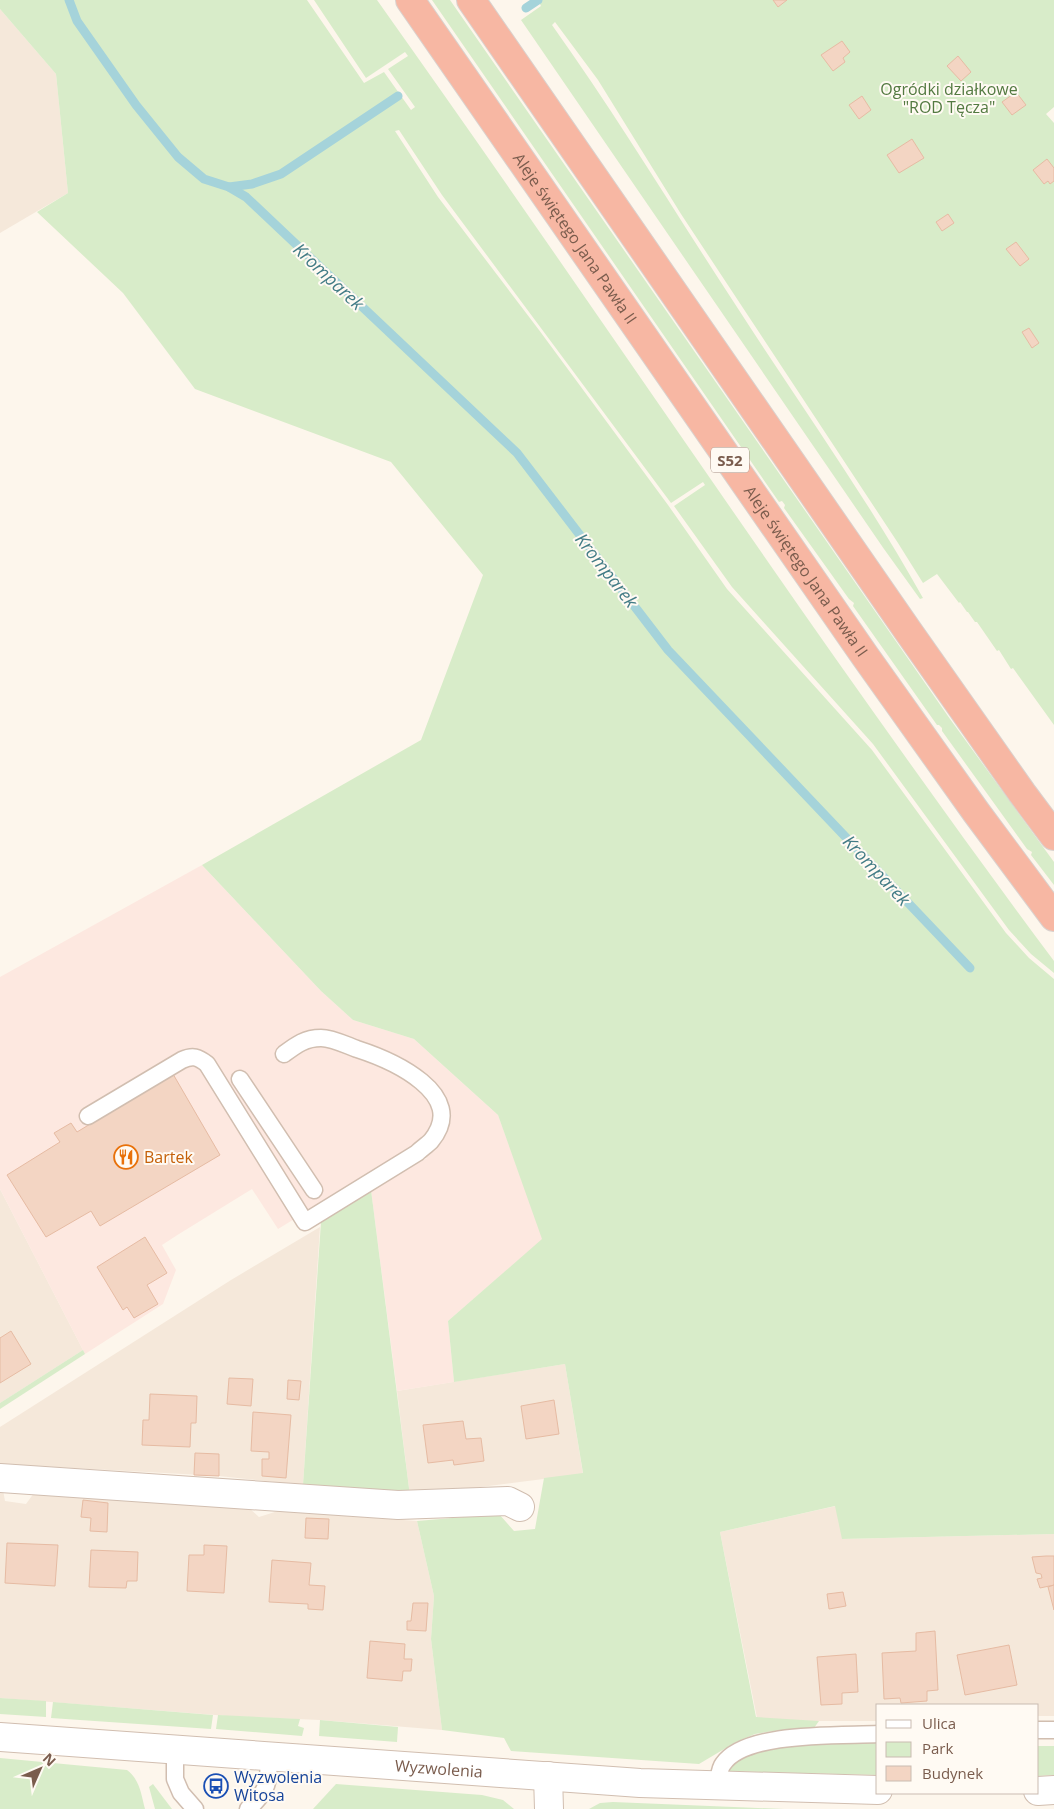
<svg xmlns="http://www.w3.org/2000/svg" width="1054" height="1809" viewBox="0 0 1054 1809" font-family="'Open Sans',sans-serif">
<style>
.residential{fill:#f5e8da}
.commercial{fill:#fde8e0}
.green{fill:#d8ecc9}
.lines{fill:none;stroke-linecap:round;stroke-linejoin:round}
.stream{stroke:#a5d3da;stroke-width:9}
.building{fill:#f3d5c3;stroke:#e6bba3}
.service-casing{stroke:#d1beb0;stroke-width:19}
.minor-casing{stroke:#d1beb0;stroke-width:30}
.tertiary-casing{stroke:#d1beb0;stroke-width:30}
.motorway-casing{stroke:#dad1cd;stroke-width:30}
.service{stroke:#fff;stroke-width:16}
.minor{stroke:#fff;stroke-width:28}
.tertiary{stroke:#fff;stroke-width:28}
.motorway{stroke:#f7b7a3;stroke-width:28}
.labels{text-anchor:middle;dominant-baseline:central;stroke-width:4;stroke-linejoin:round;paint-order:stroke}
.shield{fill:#fffaf3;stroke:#a28b7f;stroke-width:1}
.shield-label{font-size:15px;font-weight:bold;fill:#7a5c4d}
.park-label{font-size:16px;fill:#537a41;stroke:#fffaf3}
.street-label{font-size:16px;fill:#7a5c4d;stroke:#fffaf3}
.food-label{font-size:16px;fill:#c56008;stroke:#fffaf3;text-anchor:start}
.transit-label{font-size:16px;fill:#164399;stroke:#fffaf3;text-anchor:start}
.water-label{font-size:18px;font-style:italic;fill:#437c86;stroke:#fffaf3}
</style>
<rect width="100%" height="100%" fill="#fdf6ec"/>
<g class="residential">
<polygon points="0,9 56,74 68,193 0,233"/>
<polygon points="0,1189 83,1350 0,1403"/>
<polygon points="320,1227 303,1485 219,1476 0,1464 0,1427 231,1280"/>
<polygon points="565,1364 583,1474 410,1496 397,1391"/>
<polygon points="0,1490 3,1490 5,1501 26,1504 34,1493 249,1508 259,1517 278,1511 417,1521 434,1596 431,1639 442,1730 320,1720 228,1716 0,1698"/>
<polygon points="836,1506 843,1539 1054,1534 1054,1716 1038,1716 1038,1705 878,1705 878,1721 808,1721 757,1718 720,1532"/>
</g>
<polygon class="commercial" points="202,865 321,991 353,1020 414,1039 498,1115 543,1239 448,1321 454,1382 397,1391 371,1190 427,1158 417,1144 278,1229 252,1189 179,1234 162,1245 176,1270 163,1304 85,1354 0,1189 0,977"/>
<g class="green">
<path d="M0,0H307L364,83L384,72L411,110L415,107L388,69L408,56L405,52L366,78L314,0H377C604,319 820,647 1054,961V973L1031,954L1009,930L873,744L732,587L674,506L705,485L703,482L671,503L442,195L399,130L395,131L438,197L539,330L668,505L727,589L872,750L1006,933L1029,958L1054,979V1534L842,1539L835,1506L720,1532L756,1717L819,1721L814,1728L773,1731L755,1734L736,1742L699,1764L511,1751L504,1738L442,1730L431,1639L434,1596L417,1521L499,1514L514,1531L535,1529L544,1478L583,1473L565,1364L454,1382L448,1321L542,1239L498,1115L414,1039L353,1020L321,991L202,865L421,740L483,575L391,462L195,389L123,293L37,212L68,193L56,74L0,9Z"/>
<polygon points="432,0 450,0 950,719 1054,862 1054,885 1031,855 1032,852 1027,849 942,731 942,728 939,725 937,725 853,606 854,603 849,599 784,508 785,505 782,501 779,502"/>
<path d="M538,0H1054V107L1046,114L1054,123V725L1013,668L1011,669L999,650L997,651L977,622H975L968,612H967L960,602L959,603L937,574L923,583L898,543L681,214L598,80L555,22L552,25C617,116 674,211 735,304C798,402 866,496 923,598L920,599L884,549L521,20L541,6Z"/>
<polygon points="371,1190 410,1496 303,1485 321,1222"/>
<polygon points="83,1350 85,1354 0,1409 0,1403"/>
<polygon points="0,1698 46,1701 46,1717 0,1714"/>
<polygon points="53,1702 213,1715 211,1729 51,1718"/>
<polygon points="218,1715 300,1719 298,1726 304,1728 302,1736 216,1729"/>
<polygon points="320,1720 398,1727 397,1742 319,1736"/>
<polygon points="878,1741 878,1775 729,1771 731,1763 770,1745"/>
<polygon points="1038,1746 1054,1746 1054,1775 1038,1776"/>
<path d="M0,1758L127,1770C140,1780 141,1794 145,1809H0Z"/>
<polygon points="153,1784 172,1809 155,1809 149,1787"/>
<polygon points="336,1784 482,1795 503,1800 514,1809 313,1809"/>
<polygon points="613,1802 785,1809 589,1809 600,1803"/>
</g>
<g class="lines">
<g class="stream">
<polyline points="69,0 77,21 136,105 178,157 204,179 229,187 246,197 517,453 668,650 970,968"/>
<polyline points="526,8 538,0"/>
<polyline points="229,187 252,184 281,174 398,96"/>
</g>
</g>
<g class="building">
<polygon points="773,0 787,0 778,7"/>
<polygon points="842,41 850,52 843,58 845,62 833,71 821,55"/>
<polygon points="958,56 971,72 961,81 947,66"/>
<polygon points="1016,92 1026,105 1012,115 1002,102"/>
<polygon points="862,96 871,110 859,119 849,105"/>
<polygon points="912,139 924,158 899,173 887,155"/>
<polygon points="1047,159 1054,168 1054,181 1050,184 1048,181 1044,184 1033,170"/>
<polygon points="948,214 954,223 942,231 936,222"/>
<polygon points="1016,242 1029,259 1020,266 1006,249"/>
<polygon points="1029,328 1039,343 1032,348 1022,332"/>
<polygon points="173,1074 220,1155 100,1226 91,1211 46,1237 7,1175 60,1142 54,1133 71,1123 77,1132"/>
<polygon points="145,1237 167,1273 147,1285 158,1304 134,1318 127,1307 123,1310 97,1267"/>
<polygon points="11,1331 31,1364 0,1383 0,1338"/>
<polygon points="229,1378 253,1379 251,1406 227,1404"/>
<polygon points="288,1380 301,1381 299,1400 287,1399"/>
<polygon points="150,1394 197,1396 196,1423 191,1423 190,1447 142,1445 143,1420 149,1420"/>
<polygon points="554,1400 559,1434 526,1439 521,1406"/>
<polygon points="253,1412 291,1415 286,1478 262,1476 262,1459 269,1459 269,1452 251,1451"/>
<polygon points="463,1421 466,1439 481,1438 484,1461 454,1465 453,1460 428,1463 423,1425"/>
<polygon points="195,1453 219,1454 219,1476 194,1475"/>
<polygon points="83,1500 108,1503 107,1532 90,1531 91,1518 81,1517"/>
<polygon points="306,1518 329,1519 328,1539 305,1538"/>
<polygon points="7,1543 58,1545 55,1586 5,1583"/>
<polygon points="204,1545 227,1546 224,1593 187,1591 189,1555 204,1555"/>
<polygon points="91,1550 138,1552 137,1581 127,1581 126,1588 89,1587"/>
<polygon points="1046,1556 1054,1556 1054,1585 1040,1588 1037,1579 1042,1578 1041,1574 1036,1573 1032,1557"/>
<polygon points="272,1560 311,1563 309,1585 325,1586 323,1610 308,1609 308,1604 269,1602"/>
<polygon points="1054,1585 1054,1610 1048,1587"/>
<polygon points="843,1592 846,1606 829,1609 827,1594"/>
<polygon points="413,1603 428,1603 426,1631 407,1630 407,1621 411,1621"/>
<polygon points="935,1631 938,1690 927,1691 927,1701 901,1703 900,1698 884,1699 882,1653 916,1651 916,1633"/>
<polygon points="370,1641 405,1644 404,1659 412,1659 411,1671 403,1671 402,1681 367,1678"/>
<polygon points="1009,1645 1017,1685 965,1695 957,1655"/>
<polygon points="856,1654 858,1692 842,1693 842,1704 821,1705 817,1657"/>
<polygon points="211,1781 228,1782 228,1790 210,1789"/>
</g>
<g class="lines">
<g class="service-casing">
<g id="service">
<polyline points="240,1079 314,1190"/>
<path d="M88,1116L182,1060C193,1055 198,1057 207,1064L305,1222L417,1153C421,1149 427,1145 431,1141C470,1094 391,1060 357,1049C346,1045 332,1038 321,1038C305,1038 296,1045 284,1054"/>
<polyline points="1038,1730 1054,1730"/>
<polyline points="175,1749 175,1779 181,1793 195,1809"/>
<path d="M717,1786C719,1779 719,1769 723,1764C745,1731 841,1736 878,1734"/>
<path d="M248,1809C268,1791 270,1781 268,1756"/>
</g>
</g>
<g class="minor-casing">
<polyline id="minor" points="0,1478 398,1505 508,1501 520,1507"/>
</g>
<g class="tertiary-casing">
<g id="tertiary">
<path id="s1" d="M0,1737L640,1783L878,1790"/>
<polyline points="548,1776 549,1809"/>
<polyline points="1038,1791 1054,1790"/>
</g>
</g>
<g class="motorway-casing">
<g id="motorway">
<path id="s2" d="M410,0L865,656L976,812L1054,917"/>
<polyline points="471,0 908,631 1022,793 1054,836"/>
</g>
</g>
<use href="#service" class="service"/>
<use href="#minor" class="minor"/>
<use href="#tertiary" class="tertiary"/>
<use href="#motorway" class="motorway"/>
</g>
<defs>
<g id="restaurant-ring" transform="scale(1.25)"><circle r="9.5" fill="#fffaf3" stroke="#e8710a" stroke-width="1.5"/><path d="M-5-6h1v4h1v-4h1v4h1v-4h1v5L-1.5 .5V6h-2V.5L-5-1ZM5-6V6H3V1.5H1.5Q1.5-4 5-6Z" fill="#e8710a"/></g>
<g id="bus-ring" transform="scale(1.25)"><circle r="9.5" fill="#fffaf3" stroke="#1a4fb4" stroke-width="1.5"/><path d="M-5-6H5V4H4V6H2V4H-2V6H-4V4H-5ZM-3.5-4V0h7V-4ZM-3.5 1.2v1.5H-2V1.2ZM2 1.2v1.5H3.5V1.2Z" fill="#1a4fb4"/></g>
</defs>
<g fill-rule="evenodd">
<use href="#restaurant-ring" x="126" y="1157"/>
<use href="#bus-ring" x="216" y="1786"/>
</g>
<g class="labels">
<rect class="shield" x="711" y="447.5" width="38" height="25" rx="4"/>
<g class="shield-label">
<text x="730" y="460">S52</text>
</g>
<g class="park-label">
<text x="949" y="89">Ogródki działkowe<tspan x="949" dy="18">"ROD Tęcza"</tspan></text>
</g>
<g class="street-label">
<text stroke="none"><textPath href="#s2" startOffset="290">Aleje świętego Jana Pawła II</textPath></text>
<text stroke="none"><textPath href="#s2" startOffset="695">Aleje świętego Jana Pawła II</textPath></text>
<text stroke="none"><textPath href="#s1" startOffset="440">Wyzwolenia</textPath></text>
</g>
<g class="food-label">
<text x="144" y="1157">Bartek</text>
</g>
<g class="transit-label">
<text x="234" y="1777">Wyzwolenia<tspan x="234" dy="18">Witosa</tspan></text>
</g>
<g class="water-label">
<text transform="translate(329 276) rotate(43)">Kromparek</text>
<text transform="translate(607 570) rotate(52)">Kromparek</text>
<text transform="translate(877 870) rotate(47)">Kromparek</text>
</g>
</g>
<rect x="876" y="1704" width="162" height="90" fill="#fffaf3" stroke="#cabbb1"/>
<rect x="886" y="1720" width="25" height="8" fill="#ffffff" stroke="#cabbb1"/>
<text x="922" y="1729" font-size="15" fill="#7a5c4d">Ulica</text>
<rect x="886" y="1742" width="25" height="15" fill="#d8ecc9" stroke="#cabbb1"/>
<text x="922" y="1754" font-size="15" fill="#7a5c4d">Park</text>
<rect x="886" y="1766" width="25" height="15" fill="#f3d5c3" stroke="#cabbb1"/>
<text x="922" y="1779" font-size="15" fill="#7a5c4d">Budynek</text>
<g transform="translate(40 1769) rotate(45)" stroke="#fffaf3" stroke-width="4" paint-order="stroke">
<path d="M0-4L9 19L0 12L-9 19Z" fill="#7a5c4d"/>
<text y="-8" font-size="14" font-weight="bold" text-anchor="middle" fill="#7a5c4d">N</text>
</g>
</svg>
